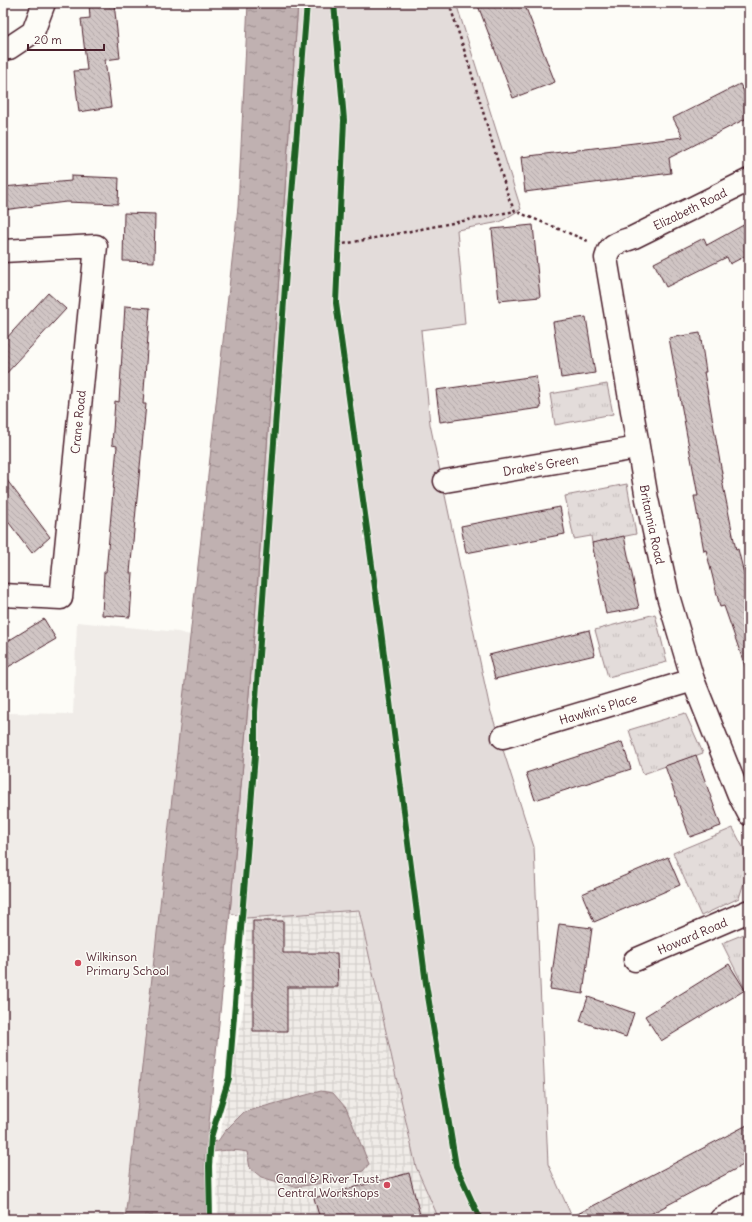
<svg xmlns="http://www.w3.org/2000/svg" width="752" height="1222" viewBox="0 0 752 1222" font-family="Delius,sans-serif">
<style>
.built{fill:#f0ece8}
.industrial{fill:url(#industrial-grid)}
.grass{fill:url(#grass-tufts);stroke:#967e82}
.park{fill:#e3dcda;stroke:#967e82}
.water{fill:url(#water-ripples);stroke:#91777b}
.building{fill:url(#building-back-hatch);stroke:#4a1f2b}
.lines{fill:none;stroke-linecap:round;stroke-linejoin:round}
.minor-casing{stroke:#4a1f2b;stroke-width:25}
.path{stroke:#4a1f2b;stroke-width:2.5;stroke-dasharray:3 3;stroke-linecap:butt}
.minor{stroke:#fdfcf7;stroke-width:22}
.cycleway-casing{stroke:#fdfcf7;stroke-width:8}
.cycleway{stroke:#1b5e20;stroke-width:6}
.poi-dot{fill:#d1495b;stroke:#fdfcf7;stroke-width:1.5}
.labels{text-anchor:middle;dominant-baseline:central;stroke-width:3;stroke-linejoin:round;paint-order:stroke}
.street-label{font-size:12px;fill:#4a1f2b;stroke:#fdfcf7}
.poi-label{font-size:12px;fill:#4a1f2b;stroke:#fdfcf7;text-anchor:start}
</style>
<defs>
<pattern id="industrial-grid" width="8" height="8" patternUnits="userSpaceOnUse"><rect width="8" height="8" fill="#f0ece8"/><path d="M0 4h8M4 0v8" fill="none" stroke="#cfcac7"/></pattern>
<pattern id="grass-tufts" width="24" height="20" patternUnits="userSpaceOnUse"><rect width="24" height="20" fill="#e3dcda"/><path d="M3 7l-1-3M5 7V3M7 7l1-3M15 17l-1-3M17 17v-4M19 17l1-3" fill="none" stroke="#c4bcbb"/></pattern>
<pattern id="water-ripples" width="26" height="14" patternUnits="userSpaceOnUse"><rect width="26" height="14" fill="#c0b1b1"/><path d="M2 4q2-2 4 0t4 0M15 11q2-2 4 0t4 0" fill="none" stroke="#9e8f90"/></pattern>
<pattern id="building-back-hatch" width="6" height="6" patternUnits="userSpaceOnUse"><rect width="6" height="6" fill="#d0c5c4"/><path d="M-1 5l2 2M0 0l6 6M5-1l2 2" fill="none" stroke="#b4a9a9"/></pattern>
</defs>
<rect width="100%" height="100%" fill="#fdfcf7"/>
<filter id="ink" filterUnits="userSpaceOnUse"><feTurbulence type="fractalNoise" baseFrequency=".025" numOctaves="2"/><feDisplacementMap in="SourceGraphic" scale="8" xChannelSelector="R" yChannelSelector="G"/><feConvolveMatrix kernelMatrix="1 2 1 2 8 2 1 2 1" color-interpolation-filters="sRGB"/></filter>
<g filter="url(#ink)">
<polygon class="built" points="77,622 178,632 190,635 126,1211 111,1219 3,1219 3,713 73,714"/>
<polygon class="industrial" points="359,910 416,1167 439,1219 218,1219 216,1165 221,1130 244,1006 246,918"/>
<g class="grass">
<polygon points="607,384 613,414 555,425 550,394"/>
<polygon points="627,484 636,534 592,543 591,536 574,539 565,496"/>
<polygon points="655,614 667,662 608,677 595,630"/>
<polygon points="685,713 703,753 643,774 629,730"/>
<polygon points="733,828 749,859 749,867 739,898 701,916 673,853"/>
<polygon points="749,932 749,997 722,943"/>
</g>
<polygon class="park" points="298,3 456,3 521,209 500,222 457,230 465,324 421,330 430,424 490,709 534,847 548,1164 573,1219 439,1219 416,1167 359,910 246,918 230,913 253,648"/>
<path class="water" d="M248,3H298L253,648L230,913L207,1143L218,1141L225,1131L244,1112L321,1091L333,1093L346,1108L369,1164L363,1171L317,1184L295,1187L261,1177L250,1168L247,1152C232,1149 219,1150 205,1154L206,1219H125L238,207Z"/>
<g class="building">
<polygon points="89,3 114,3 120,58 105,60 111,107 79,112 74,71 87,70 81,19 90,18"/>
<polygon points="477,3 524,3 555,82 513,98"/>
<polygon points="740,84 749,101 749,117 669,158 671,173 525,192 521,157 683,137 673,118"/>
<polygon points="71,176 119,178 118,204 66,202 3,210 3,187 71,181"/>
<polygon points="124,213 155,214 154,262 123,261"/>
<polygon points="749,222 749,254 730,264 727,257 666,287 654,263 704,238 707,245"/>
<polygon points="533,225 540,297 499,301 492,229"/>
<polygon points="48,293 66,309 3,377 3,342"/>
<polygon points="125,306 150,308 143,404 146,404 130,573 133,573 130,617 102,615 104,572 106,572 117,446 112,445 115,401 119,402"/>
<polygon points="586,317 595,373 561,378 553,322"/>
<polygon points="700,333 706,372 704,372 723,479 722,480 736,550 738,549 749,594 749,668 746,669 724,606 720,607 706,550 704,551 694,496 698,496 669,338"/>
<polygon points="536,376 541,408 440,422 436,390"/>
<polygon points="3,475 50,537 32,553 3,515"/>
<polygon points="560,507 565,534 466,553 461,526"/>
<polygon points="624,536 639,608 606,614 592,543"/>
<polygon points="44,619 56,639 3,670 3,644"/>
<polygon points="589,630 595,655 495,679 489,655"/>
<polygon points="622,742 631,769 535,800 526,773"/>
<polygon points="696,755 721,826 690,837 665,766"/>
<polygon points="668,857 680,885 594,922 582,894"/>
<polygon points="253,921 283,921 283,953 337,953 338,987 287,987 287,1031 253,1031"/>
<polygon points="559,924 592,928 583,994 550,989"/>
<polygon points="729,964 745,990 661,1041 645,1016"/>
<polygon points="588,997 634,1013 626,1037 580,1021"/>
<polygon points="749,1124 749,1162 641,1219 568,1219"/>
<polygon points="409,1173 421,1219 320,1219 314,1198"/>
</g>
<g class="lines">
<g class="minor-casing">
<g id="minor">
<polyline points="3,49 9,48 33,32 44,3"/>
<path id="s1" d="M749,180L632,238C618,243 610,243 606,258L647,499L668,596L693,680L739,795L749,814"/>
<polyline points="3,251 96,246 61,598 3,595"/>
<path id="s2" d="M445,481L637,448"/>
<path id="s3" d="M503,737L693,680"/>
<path id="s4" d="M635,960L749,911"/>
<polyline points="721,1219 749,1203"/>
</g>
</g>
<g class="path">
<polyline points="449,3 470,68 509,199 515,211 588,241"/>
<polyline points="338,245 515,211"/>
</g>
<use href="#minor" class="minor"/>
<g class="cycleway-casing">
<g id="cycleway">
<polyline points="334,3 344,120 336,303 381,631 426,984 456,1166 480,1219"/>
<polyline points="210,1219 209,1166 211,1137 229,1078 255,755 255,712 287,258 307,3"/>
</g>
</g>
<use href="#cycleway" class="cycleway"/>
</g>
</g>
<g class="poi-dot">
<circle cx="78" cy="963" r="4"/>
<circle cx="387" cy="1185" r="4"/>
</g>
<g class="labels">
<g class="street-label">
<text transform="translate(690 209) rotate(-26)">Elizabeth Road</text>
<text transform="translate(78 422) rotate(-84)">Crane Road</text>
<text stroke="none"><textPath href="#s2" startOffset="97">Drake's Green</textPath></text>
<text stroke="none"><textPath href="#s1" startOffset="436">Britannia Road</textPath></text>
<text stroke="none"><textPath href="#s3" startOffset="99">Hawkin's Place</textPath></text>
<text stroke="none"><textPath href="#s4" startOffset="62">Howard Road</textPath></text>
</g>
<g class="poi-label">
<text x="86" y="956">Wilkinson<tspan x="86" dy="14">Primary School</tspan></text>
<text x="379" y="1178" text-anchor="end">Canal &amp; River Trust<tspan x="379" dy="14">Central Workshops</tspan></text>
</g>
</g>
<rect width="752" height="1222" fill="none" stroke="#fdfcf7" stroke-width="16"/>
<rect x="8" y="8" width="736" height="1206" fill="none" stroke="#4a1f2b" stroke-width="1.5" filter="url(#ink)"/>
<path d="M28 44v6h76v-6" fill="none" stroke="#4a1f2b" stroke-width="2"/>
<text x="34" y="44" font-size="12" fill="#4a1f2b" stroke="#fdfcf7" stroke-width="3" paint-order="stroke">20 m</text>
</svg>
